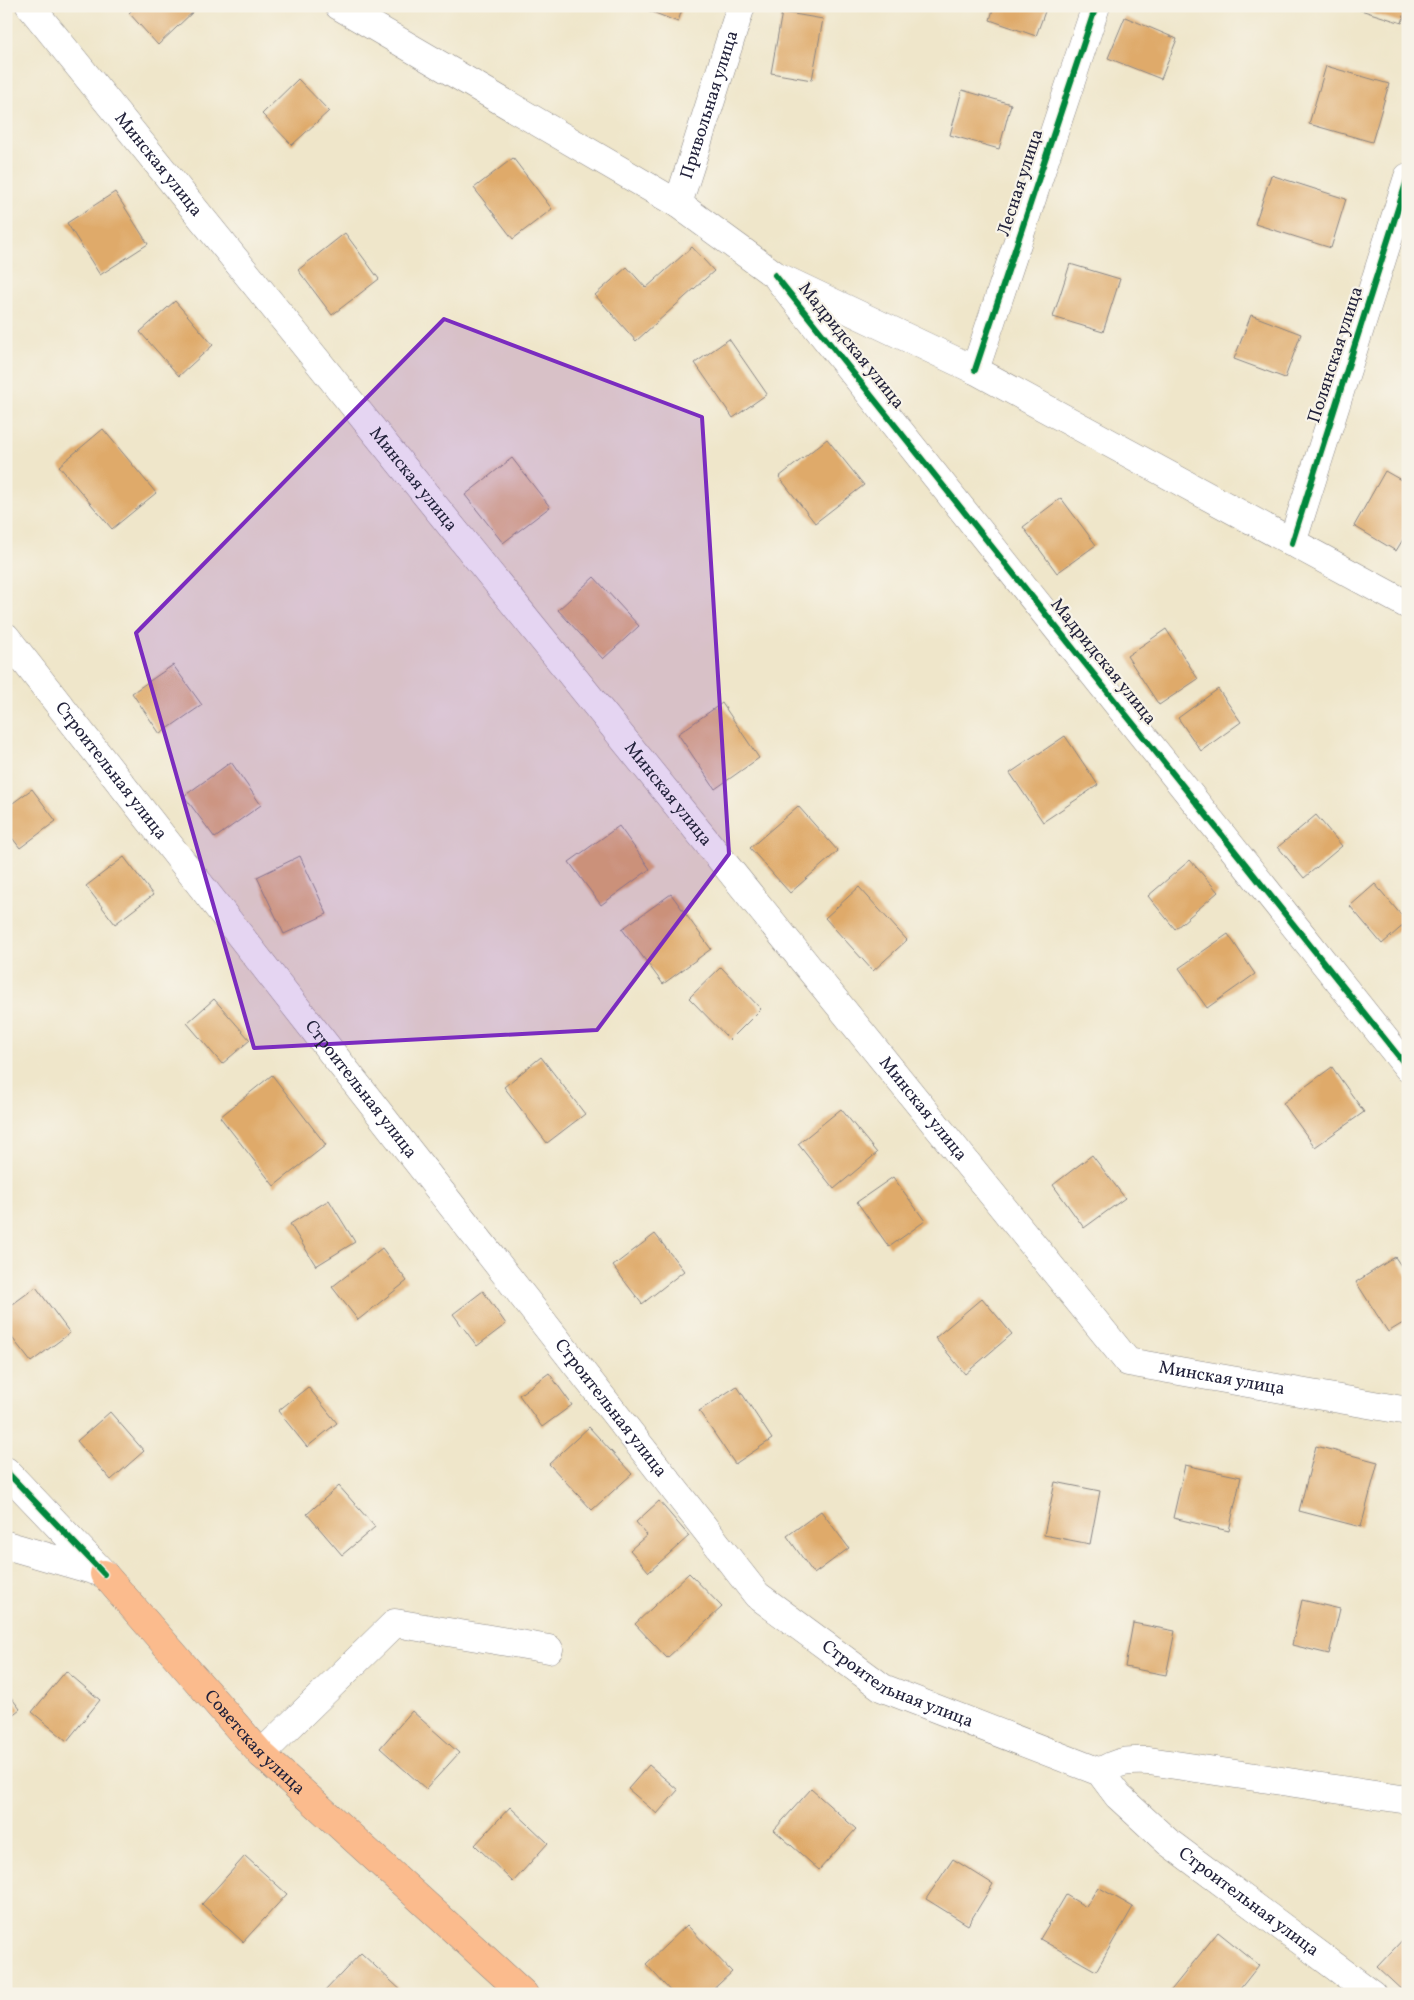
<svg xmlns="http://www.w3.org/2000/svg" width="1414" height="2000" viewBox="0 0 1414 2000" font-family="Vollkorn,serif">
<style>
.building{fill:#dfaa6a}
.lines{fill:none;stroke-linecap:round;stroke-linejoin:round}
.minor-casing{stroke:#888482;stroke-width:29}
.major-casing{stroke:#888482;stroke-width:29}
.minor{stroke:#fff;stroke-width:28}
.major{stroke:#fbbb8d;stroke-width:28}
.cycleway-casing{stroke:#f7f3e8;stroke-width:9}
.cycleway{stroke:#00873e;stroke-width:6}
.marked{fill:#7b2cbf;fill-opacity:0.2;stroke:#7b2cbf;stroke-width:4;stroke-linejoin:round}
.labels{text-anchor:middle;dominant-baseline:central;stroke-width:4.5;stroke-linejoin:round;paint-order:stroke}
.street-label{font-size:18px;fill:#22223b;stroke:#f7f3e8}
</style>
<rect width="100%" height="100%" fill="#f7f3e8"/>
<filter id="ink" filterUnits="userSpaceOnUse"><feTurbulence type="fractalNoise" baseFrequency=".02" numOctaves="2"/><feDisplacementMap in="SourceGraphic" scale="10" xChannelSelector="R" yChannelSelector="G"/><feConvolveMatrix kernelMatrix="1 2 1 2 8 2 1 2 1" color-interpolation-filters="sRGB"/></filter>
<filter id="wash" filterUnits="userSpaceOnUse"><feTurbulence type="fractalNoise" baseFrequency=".0096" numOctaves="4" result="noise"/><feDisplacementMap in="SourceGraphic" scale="20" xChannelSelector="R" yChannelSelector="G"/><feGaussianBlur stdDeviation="1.12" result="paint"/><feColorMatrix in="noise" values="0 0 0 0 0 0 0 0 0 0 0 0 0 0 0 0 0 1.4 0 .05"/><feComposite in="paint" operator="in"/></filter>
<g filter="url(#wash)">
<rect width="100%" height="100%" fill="#efe6ca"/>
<g id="blocks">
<g class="building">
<polygon points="136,6 191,6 195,10 158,45 129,13"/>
<polygon points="637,6 683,6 678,22"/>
<polygon points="994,6 1047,6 1036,36 990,20"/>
<polygon points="1348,6 1407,6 1402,23"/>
<polygon points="782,12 823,19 812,80 771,73"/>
<polygon points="1125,17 1177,39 1161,79 1108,58"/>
<polygon points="1326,66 1389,84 1372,142 1309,124"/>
<polygon points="298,79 329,111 292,145 262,114"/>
<polygon points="962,90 1011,104 999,149 950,135"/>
<polygon points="513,158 552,209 513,239 474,188"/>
<polygon points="1271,175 1346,199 1331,248 1255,224"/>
<polygon points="115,192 148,244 100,275 67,223"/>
<polygon points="345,233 379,279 332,315 298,270"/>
<polygon points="692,247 714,271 636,341 595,295 627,267 646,288"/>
<polygon points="1070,264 1120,279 1103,332 1053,317"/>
<polygon points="175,301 213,345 179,376 140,332"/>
<polygon points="1251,315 1301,334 1285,378 1234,359"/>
<polygon points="729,339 767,394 733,418 695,363"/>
<polygon points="103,429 156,493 112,529 59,466"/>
<polygon points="827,439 864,485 815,523 779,477"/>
<polygon points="512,458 550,507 503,543 465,495"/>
<polygon points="1385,471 1408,484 1408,531 1396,551 1354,526"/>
<polygon points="1061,498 1096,545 1057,573 1023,527"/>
<polygon points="594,577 639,626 603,659 558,610"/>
<polygon points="1166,629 1198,679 1159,705 1127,656"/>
<polygon points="173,665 202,705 160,734 132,693"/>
<polygon points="1218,689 1241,722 1201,751 1178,718"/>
<polygon points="722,703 759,758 715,789 678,734"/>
<polygon points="1065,736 1098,785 1043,822 1010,773"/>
<polygon points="231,762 261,805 215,838 184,796"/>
<polygon points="32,789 56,821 20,848 6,830 6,808"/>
<polygon points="798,806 838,851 790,893 750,848"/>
<polygon points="1316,815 1342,846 1304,878 1278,847"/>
<polygon points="619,826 650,869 601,905 569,862"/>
<polygon points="300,856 327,914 284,934 257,877"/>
<polygon points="124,857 153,895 115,924 86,886"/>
<polygon points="1190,860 1218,892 1175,929 1148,896"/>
<polygon points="1375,884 1407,922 1382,944 1350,906"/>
<polygon points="859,887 907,940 873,971 825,918"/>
<polygon points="671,894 711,949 663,984 622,929"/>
<polygon points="1228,934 1255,974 1207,1008 1179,968"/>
<polygon points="721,967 761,1009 730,1040 689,998"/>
<polygon points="214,999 250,1040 222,1064 187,1023"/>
<polygon points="541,1057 585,1114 547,1143 504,1087"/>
<polygon points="1332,1067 1364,1112 1315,1147 1283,1103"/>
<polygon points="272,1075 326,1145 274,1186 220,1117"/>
<polygon points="841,1109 877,1153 834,1189 798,1144"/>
<polygon points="1092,1155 1125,1198 1084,1228 1053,1185"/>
<polygon points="893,1177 925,1221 889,1247 857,1202"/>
<polygon points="329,1200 355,1242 316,1266 290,1224"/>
<polygon points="655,1234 684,1271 642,1304 613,1266"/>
<polygon points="382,1248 407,1281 358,1320 332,1287"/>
<polygon points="1395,1257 1408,1276 1408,1320 1388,1332 1356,1282"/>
<polygon points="36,1287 70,1333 31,1362 6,1330 6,1309"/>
<polygon points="483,1291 506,1324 477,1346 453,1314"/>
<polygon points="982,1298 1012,1334 965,1374 935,1338"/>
<polygon points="549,1373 572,1405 542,1427 519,1395"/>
<polygon points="737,1386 772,1439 735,1464 699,1411"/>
<polygon points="308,1387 337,1423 307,1447 278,1411"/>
<polygon points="110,1412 144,1451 111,1480 77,1441"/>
<polygon points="589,1427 632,1474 592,1510 549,1464"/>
<polygon points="1316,1446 1378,1462 1361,1527 1299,1511"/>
<polygon points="1185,1465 1241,1477 1229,1531 1173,1518"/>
<polygon points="1055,1482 1100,1491 1090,1544 1044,1535"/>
<polygon points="339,1486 375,1527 342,1555 307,1514"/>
<polygon points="659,1501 689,1536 649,1572 630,1550 647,1535 636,1522"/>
<polygon points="821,1511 849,1548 814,1574 787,1536"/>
<polygon points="689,1573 722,1607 667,1658 635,1624"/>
<polygon points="1302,1600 1340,1609 1329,1654 1292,1645"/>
<polygon points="1133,1623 1175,1631 1166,1675 1125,1667"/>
<polygon points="66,1671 100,1700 67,1741 32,1712"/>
<polygon points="6,1691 20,1709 6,1720"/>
<polygon points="412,1711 459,1753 426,1789 380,1748"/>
<polygon points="649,1765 678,1790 657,1814 628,1789"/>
<polygon points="811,1789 856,1829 819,1870 774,1830"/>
<polygon points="510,1807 548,1843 513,1882 475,1845"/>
<polygon points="245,1856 287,1894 243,1942 202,1904"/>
<polygon points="953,1859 993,1884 968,1925 926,1899"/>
<polygon points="1098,1887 1133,1907 1096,1971 1040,1939 1066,1895 1086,1907"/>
<polygon points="687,1925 732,1972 708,1994 673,1994 646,1964"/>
<polygon points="1218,1932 1259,1965 1236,1994 1168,1994"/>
<polygon points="1408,1934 1408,1994 1406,1994 1377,1967"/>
<polygon points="361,1953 405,1994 326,1994 324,1992"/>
</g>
</g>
</g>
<g filter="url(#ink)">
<use href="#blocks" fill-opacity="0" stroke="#888482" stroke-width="1"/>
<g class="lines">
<g class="minor-casing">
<g id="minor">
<path id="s1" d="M30,6L1128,1362L1408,1411"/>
<polyline points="339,6 678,204 775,275 975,370 1408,605"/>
<path id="s2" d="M678,204L741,6"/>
<polyline points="779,280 1408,1068"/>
<polyline points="975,370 1096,6"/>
<polyline points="1292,543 1408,177"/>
<path id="s3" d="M6,637L757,1595L883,1688L1100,1772L1118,1796L1168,1842L1372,1994"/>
<polyline points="6,1471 104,1574"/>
<polyline points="6,1545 103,1573"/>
<polyline points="261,1754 395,1623 549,1649"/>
<path d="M1100,1772C1118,1761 1128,1760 1149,1761L1408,1800"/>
</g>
</g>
<g class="major-casing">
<g id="major">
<path id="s4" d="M104,1574L261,1754L524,1994"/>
</g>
</g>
<use href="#minor" class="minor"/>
<use href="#major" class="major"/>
<g class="cycleway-casing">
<g id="cycleway">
<polyline points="775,275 1408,1068"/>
<polyline points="975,370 1096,6"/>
<polyline points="1292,543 1408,177"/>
<polyline points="6,1471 104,1574"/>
</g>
</g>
<use href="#cycleway" class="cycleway"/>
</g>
</g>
<path class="marked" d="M444,319L702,417L729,854L597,1030L254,1048L136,633Z"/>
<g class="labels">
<g class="street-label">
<text stroke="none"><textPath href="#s2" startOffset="104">Привольная улица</textPath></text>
<text stroke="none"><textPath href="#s1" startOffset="204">Минская улица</textPath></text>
<text transform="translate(1021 183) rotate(-72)">Лесная улица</text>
<text transform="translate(851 346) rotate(51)">Мадридская улица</text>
<text transform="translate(1336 355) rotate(-72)">Полянская улица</text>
<text stroke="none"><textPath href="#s1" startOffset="609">Минская улица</textPath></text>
<text transform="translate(1103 662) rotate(51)">Мадридская улица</text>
<text stroke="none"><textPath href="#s3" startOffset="170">Строительная улица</textPath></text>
<text stroke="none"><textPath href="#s1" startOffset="1014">Минская улица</textPath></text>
<text stroke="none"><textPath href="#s3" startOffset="575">Строительная улица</textPath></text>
<text stroke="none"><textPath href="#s1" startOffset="1419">Минская улица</textPath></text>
<text stroke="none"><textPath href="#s1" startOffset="1840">Минская улица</textPath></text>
<text stroke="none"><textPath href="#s3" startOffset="980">Строительная улица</textPath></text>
<text stroke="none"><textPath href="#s3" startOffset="1385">Строительная улица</textPath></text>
<text stroke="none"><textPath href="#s4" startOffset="226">Советская улица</textPath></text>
<text stroke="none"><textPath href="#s3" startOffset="1805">Строительная улица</textPath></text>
</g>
</g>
<rect width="1414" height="2000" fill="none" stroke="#f7f3e8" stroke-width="25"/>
</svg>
